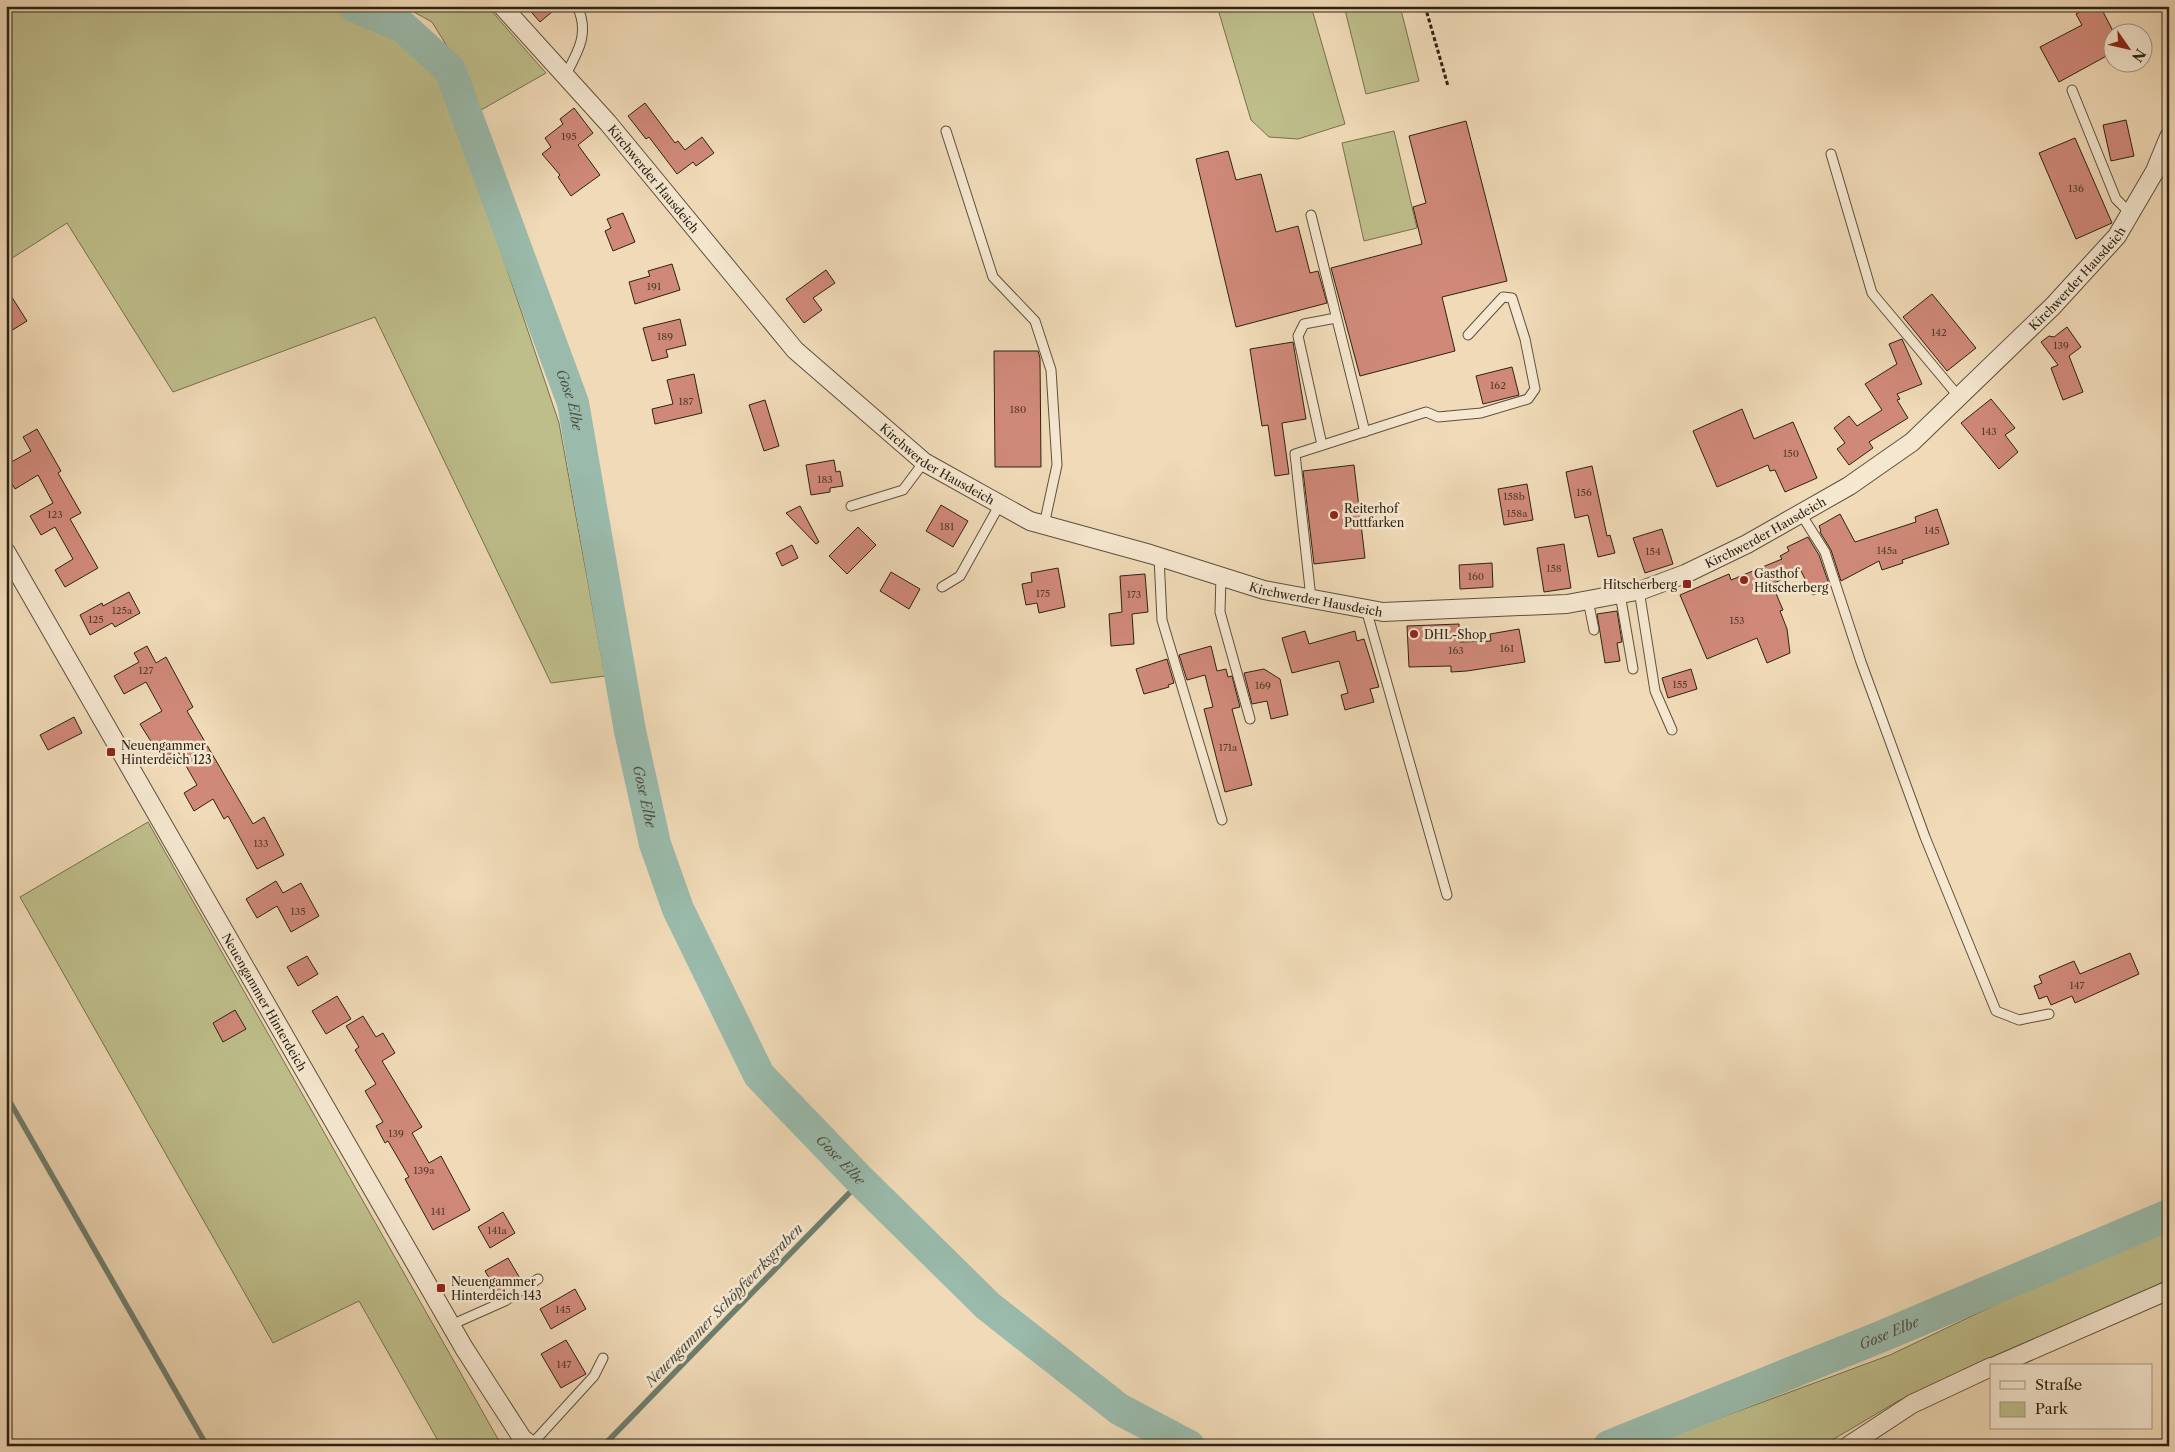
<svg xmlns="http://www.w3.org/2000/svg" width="2175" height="1452" viewBox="0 0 2175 1452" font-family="'Libre Caslon Text',serif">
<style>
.green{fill:#bebe8b;stroke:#76704f}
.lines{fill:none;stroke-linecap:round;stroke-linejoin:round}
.stream{stroke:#6e7e6f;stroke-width:5.5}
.river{stroke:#9abbac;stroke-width:32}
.building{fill:#d08979;stroke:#2d2213}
.lane-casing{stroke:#5e503c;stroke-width:11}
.street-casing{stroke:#5e503c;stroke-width:20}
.path{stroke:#2d2213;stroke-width:3;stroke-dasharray:4 2.5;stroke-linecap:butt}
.lane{stroke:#f5e7d0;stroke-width:9}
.street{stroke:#f5e7d0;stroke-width:18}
.poi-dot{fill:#8f2418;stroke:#f5e7d0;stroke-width:2}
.labels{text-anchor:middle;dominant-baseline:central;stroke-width:5;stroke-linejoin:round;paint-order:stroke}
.number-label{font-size:10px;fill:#563c2c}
.street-label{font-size:12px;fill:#2d2213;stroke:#f5e7d0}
.poi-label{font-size:12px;fill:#2d2213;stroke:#f5e7d0;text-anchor:start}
.water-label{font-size:14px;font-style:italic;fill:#4e5041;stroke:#f5e7d0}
</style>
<rect width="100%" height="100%" fill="#f0dab7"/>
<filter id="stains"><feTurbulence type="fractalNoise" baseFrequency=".004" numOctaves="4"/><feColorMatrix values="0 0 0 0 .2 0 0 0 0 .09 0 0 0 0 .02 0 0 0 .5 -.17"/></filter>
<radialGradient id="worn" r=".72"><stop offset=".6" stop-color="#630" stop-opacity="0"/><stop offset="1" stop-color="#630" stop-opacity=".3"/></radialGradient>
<g class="green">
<polygon points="6,6 331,6 347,17 397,38 441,74 559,423 605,676 551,683 375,317 173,392 67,223 6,262"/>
<polygon points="403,6 487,6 546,73 474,114 455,59 432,22"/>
<polygon points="1217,6 1311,6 1345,124 1298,139 1269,137 1251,120"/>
<polygon points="1344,6 1400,6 1419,81 1366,94"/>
<polygon points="1394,131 1417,228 1364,241 1342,143"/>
<polygon points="148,822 502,1446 441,1446 359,1301 273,1343 20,897"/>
<polygon points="2169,1222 2169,1280 1898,1401 1822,1446 1644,1446 1890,1355"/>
</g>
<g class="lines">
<g class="stream">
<polyline points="6,1095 207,1446"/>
<polyline points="1895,1444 1896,1446"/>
<polyline points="606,1446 607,1442 861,1181"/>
</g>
<g class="river">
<path id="s1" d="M354,6L403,27L450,70L573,403L630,731L655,844L678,909L759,1075L861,1181L988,1306L1119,1409L1189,1446"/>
<path id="s2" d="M1609,1446L1880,1337L2169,1215"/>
</g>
</g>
<g class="building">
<polygon points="526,6 559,6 540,22"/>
<polygon points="2091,6 2100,6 2112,29 2112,53 2059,82 2040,47 2082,25 2076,14"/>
<polygon points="645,103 675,143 678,141 685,150 702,137 714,153 696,166 693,162 677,174 649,137 646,139 628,116"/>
<polygon points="574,108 593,133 578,145 600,175 571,196 558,177 560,175 542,154 551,147 545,138 563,124 560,119"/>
<polygon points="2126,120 2134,156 2111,161 2103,125"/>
<polygon points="1466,121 1507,281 1442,297 1455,351 1360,376 1331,268 1422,244 1413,207 1426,203 1409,136"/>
<polygon points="2075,138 2112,223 2076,239 2039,153"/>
<polygon points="1228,151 1236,180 1261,174 1276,232 1298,226 1310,273 1318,271 1327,303 1236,327 1196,159"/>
<polygon points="623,213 635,242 613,251 605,231 611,228 607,219"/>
<polygon points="672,264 680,290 635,304 629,282 650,276 648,271"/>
<polygon points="826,270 835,283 813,298 822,310 804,323 786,299"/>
<polygon points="6,288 27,321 6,334"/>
<polygon points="1932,294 1976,348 1947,371 1903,317"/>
<polygon points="680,319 686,345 666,350 668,357 652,361 643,328"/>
<polygon points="2067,327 2081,347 2069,356 2083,392 2063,400 2051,368 2058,365 2041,342 2049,336 2054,337"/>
<polygon points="1902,339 1922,384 1897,394 1900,399 1897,400 1908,418 1869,442 1873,448 1849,465 1837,449 1845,443 1834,428 1849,416 1857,426 1882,410 1865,384 1897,364 1889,344"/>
<polygon points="1293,342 1306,419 1282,423 1289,474 1275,476 1268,425 1262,426 1250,349"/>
<polygon points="994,351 1038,351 1040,358 1041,467 995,467"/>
<polygon points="1512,367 1519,395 1483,404 1476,376"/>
<polygon points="694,374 702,413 655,424 652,409 673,404 667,380"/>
<polygon points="1991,399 2015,428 2005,435 2018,452 1999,469 1961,423"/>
<polygon points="765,400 779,446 764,451 749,405"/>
<polygon points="1742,409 1754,439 1793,422 1817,478 1785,492 1775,470 1770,471 1768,465 1717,487 1693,431"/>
<polygon points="37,429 61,471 58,473 81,513 70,519 98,568 65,587 55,570 73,559 55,527 41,535 30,516 53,503 38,475 15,489 6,473 6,465 31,451 23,437"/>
<polygon points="834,460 836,472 840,471 843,486 830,488 830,492 811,495 806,465"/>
<polygon points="1354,465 1365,558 1314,564 1303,471"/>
<polygon points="1592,466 1607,536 1610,535 1615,553 1598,557 1588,515 1575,518 1566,472"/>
<polygon points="1527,484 1533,520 1504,525 1498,489"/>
<polygon points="941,505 968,521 953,547 926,531"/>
<polygon points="800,506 819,542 816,544 786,513"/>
<polygon points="1937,509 1949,544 1902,560 1903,563 1882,570 1879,561 1841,581 1831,550 1820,532 1821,531 1819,526 1840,514 1855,542 1916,522 1915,517"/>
<polygon points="858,527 876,545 847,574 829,556"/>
<polygon points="1662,529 1673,564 1645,573 1633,538"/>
<polygon points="1808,537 1819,555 1830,587 1813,595 1801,571 1772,584 1783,610 1780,611 1787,629 1790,653 1767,663 1757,638 1707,659 1680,595 1729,574 1731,580 1782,559 1780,556 1789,551 1787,547"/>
<polygon points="1564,544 1571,588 1544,592 1537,548"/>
<polygon points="792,545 798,558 782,566 776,553"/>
<polygon points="1492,563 1493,587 1460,589 1459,565"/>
<polygon points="1058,568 1065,607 1039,613 1037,603 1026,605 1022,584 1032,582 1031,573"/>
<polygon points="891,572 920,589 909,609 880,591"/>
<polygon points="1145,574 1148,612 1132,614 1134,644 1111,646 1109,614 1122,612 1120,576"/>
<polygon points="129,592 140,613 115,627 112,623 90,635 80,615 102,603 103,606"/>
<polygon points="1617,611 1622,642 1617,643 1620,661 1605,663 1597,614"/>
<polygon points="1459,624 1460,642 1491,641 1490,634 1519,629 1525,662 1467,671 1451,672 1451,666 1409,667 1407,626"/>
<polygon points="1305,631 1309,644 1355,631 1357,641 1364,639 1379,687 1370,689 1374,702 1345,710 1341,695 1348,693 1339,661 1292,673 1282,638"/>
<polygon points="147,646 156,663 166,657 193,707 187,711 253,824 264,817 284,855 257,869 228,816 224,819 213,799 194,811 184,793 197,785 177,750 162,759 140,724 162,711 146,682 124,694 114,676 139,662 134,653"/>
<polygon points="1211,646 1217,671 1226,669 1228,677 1232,676 1240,707 1232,709 1252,785 1225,792 1204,709 1213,707 1205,675 1187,680 1179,655"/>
<polygon points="1167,659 1174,683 1168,685 1169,687 1144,694 1136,669"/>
<polygon points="1264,669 1280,679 1288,715 1271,719 1267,701 1252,704 1244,673"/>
<polygon points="1691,669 1697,689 1668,698 1662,678"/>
<polygon points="74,717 82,733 48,750 40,735"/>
<polygon points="276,881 283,893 301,883 319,916 291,932 277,906 257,918 246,899"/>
<polygon points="2130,953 2139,974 2075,1003 2072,996 2051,1005 2047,996 2039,999 2034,986 2042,983 2039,976 2074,961 2080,974"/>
<polygon points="307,956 318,974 298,986 287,967"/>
<polygon points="337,996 351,1019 326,1034 312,1011"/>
<polygon points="235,1010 246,1029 223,1042 213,1023"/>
<polygon points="363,1016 376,1037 383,1033 395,1053 382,1061 422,1127 412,1133 429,1163 441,1156 470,1210 433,1230 405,1179 409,1177 388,1141 385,1143 376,1126 383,1122 365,1091 376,1084 355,1050 359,1047 346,1026"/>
<polygon points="503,1212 515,1233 490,1248 478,1227"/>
<polygon points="508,1258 521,1280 498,1293 485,1271"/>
<polygon points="575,1289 586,1309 551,1329 540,1309"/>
<polygon points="566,1340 586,1374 561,1388 541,1354"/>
</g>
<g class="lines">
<g class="lane-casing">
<g id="lane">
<path d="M565,76C578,52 590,33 577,6"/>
<polyline points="2072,90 2116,199 2130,213"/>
<polyline points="946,131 993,277 1035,321 1051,370 1057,465 1044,525"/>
<polyline points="1831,154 1872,293 1959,397"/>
<polyline points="1311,215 1365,432"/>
<polyline points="1322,445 1298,336 1304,324 1336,318"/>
<polyline points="851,506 903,490 924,462"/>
<polyline points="1801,514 1825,552 1861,662 1925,837 1996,1011 2019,1020 2049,1014"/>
<polyline points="1159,557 1162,620 1222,820"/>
<polyline points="1221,576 1220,612 1250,719"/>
<polyline points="942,587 960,576 1000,504"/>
<polyline points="1639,590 1655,691 1672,730"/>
<polyline points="1620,594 1633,669"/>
<polyline points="1311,598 1295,454 1426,412 1438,417 1481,413 1528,399 1535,389 1525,339 1512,298 1503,297 1468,335"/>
<polyline points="1588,600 1594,630"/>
<polyline points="1366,609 1447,895"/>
<polyline points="451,1325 505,1301 538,1279"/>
<polyline points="531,1445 594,1376 603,1358"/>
</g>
</g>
<g class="street-casing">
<g id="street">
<path id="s3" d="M502,6L608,123L795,350L924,462L1030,521L1150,554L1264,590L1383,612L1567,604L1642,590L1685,574L1747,544L1849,486L1912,442L2053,306L2117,236L2155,171L2169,137"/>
<path id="s4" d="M6,552L464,1348L522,1438L532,1446"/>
<polyline points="1995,1366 2169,1290"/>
<polyline points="1848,1446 1912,1404 1991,1367"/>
</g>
</g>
<polyline class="path" points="1425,6 1448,86"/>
<use href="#lane" class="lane"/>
<use href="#street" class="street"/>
</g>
<g class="poi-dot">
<circle cx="1334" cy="515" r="5"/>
<circle cx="1744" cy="580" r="5"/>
<rect x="1682" y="579" width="10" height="10" rx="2.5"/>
<circle cx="1414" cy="634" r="5"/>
<rect x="106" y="747" width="10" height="10" rx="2.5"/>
<rect x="436" y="1283" width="10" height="10" rx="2.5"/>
</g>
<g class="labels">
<g class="number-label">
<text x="569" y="136">195</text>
<text x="2076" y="188">136</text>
<text x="654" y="286">191</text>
<text x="1939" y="332">142</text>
<text x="665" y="336">189</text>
<text x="2061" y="345">139</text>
<text x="1498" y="385">162</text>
<text x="686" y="401">187</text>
<text x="1018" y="409">180</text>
<text x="1989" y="431">143</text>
<text x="1791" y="453">150</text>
<text x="825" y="479">183</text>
<text x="1584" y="492">156</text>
<text x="1514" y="496">158b</text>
<text x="1517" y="513">158a</text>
<text x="55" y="514">123</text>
<text x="947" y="526">181</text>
<text x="1932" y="530">145</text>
<text x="1887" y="550">145a</text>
<text x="1653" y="551">154</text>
<text x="1554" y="568">158</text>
<text x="1476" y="576">160</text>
<text x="1043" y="593">175</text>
<text x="1134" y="594">173</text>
<text x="122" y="610">125a</text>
<text x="96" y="619">125</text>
<text x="1737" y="620">153</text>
<text x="1507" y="648">161</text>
<text x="1456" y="650">163</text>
<text x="146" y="670">127</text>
<text x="1680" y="684">155</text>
<text x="1263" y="685">169</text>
<text x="1228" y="747">171a</text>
<text x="261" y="843">133</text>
<text x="298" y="911">135</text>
<text x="2077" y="985">147</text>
<text x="396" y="1133">139</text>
<text x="424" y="1170">139a</text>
<text x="438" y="1211">141</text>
<text x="497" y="1230">141a</text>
<text x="563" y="1309">145</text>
<text x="564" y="1364">147</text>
</g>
<g class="street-label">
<text stroke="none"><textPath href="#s3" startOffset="230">Kirchwerder Hausdeich</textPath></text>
<text stroke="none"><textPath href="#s3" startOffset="1911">Kirchwerder Hausdeich</textPath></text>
<text stroke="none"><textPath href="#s3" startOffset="635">Kirchwerder Hausdeich</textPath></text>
<text stroke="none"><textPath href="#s3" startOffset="1506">Kirchwerder Hausdeich</textPath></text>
<text stroke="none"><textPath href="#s3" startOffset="1041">Kirchwerder Hausdeich</textPath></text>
<text stroke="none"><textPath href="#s4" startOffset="519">Neuengammer Hinterdeich</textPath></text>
</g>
<g class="poi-label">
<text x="1344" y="508">Reiterhof<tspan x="1344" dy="14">Puttfarken</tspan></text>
<text x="1754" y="573">Gasthof<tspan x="1754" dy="14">Hitscherberg</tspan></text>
<text x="1677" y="584" text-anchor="end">Hitscherberg</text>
<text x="1424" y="634">DHL-Shop</text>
<text x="121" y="745">Neuengammer<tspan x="121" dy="14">Hinterdeich 123</tspan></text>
<text x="451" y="1281">Neuengammer<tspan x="451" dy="14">Hinterdeich 143</tspan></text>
</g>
<g class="water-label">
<text stroke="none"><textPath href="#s1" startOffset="468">Gose Elbe</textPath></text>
<text stroke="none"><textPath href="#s1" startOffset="872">Gose Elbe</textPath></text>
<text stroke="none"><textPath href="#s1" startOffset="1292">Gose Elbe</textPath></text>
<text transform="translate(724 1305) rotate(-46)">Neuengammer Schöpfwerksgraben</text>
<text stroke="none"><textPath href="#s2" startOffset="302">Gose Elbe</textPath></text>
</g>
</g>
<rect width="2175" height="1452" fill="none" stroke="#f0dab7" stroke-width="25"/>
<rect x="8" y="8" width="2160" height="1437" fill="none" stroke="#2d2213" stroke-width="2.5"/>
<rect x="12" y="12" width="2150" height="1427" fill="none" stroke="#2d2213"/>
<rect x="1990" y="1364" width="162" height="65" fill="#f5e7d0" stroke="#a59884"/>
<rect x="2000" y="1381" width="25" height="8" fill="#f5e7d0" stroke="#a59884"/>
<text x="2035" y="1390" font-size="15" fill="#2d2213">Straße</text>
<rect x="2000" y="1402" width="25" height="15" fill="#bebe8b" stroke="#a59884"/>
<text x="2035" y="1414" font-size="15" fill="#2d2213">Park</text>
<g transform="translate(2128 48) rotate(124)"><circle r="24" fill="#f5e7d0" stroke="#a59884"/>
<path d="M0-4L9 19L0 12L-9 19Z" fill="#8f2418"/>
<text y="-8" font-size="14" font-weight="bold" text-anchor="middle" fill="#2d2213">N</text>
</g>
<rect width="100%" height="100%" filter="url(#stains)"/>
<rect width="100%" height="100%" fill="url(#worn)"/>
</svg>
